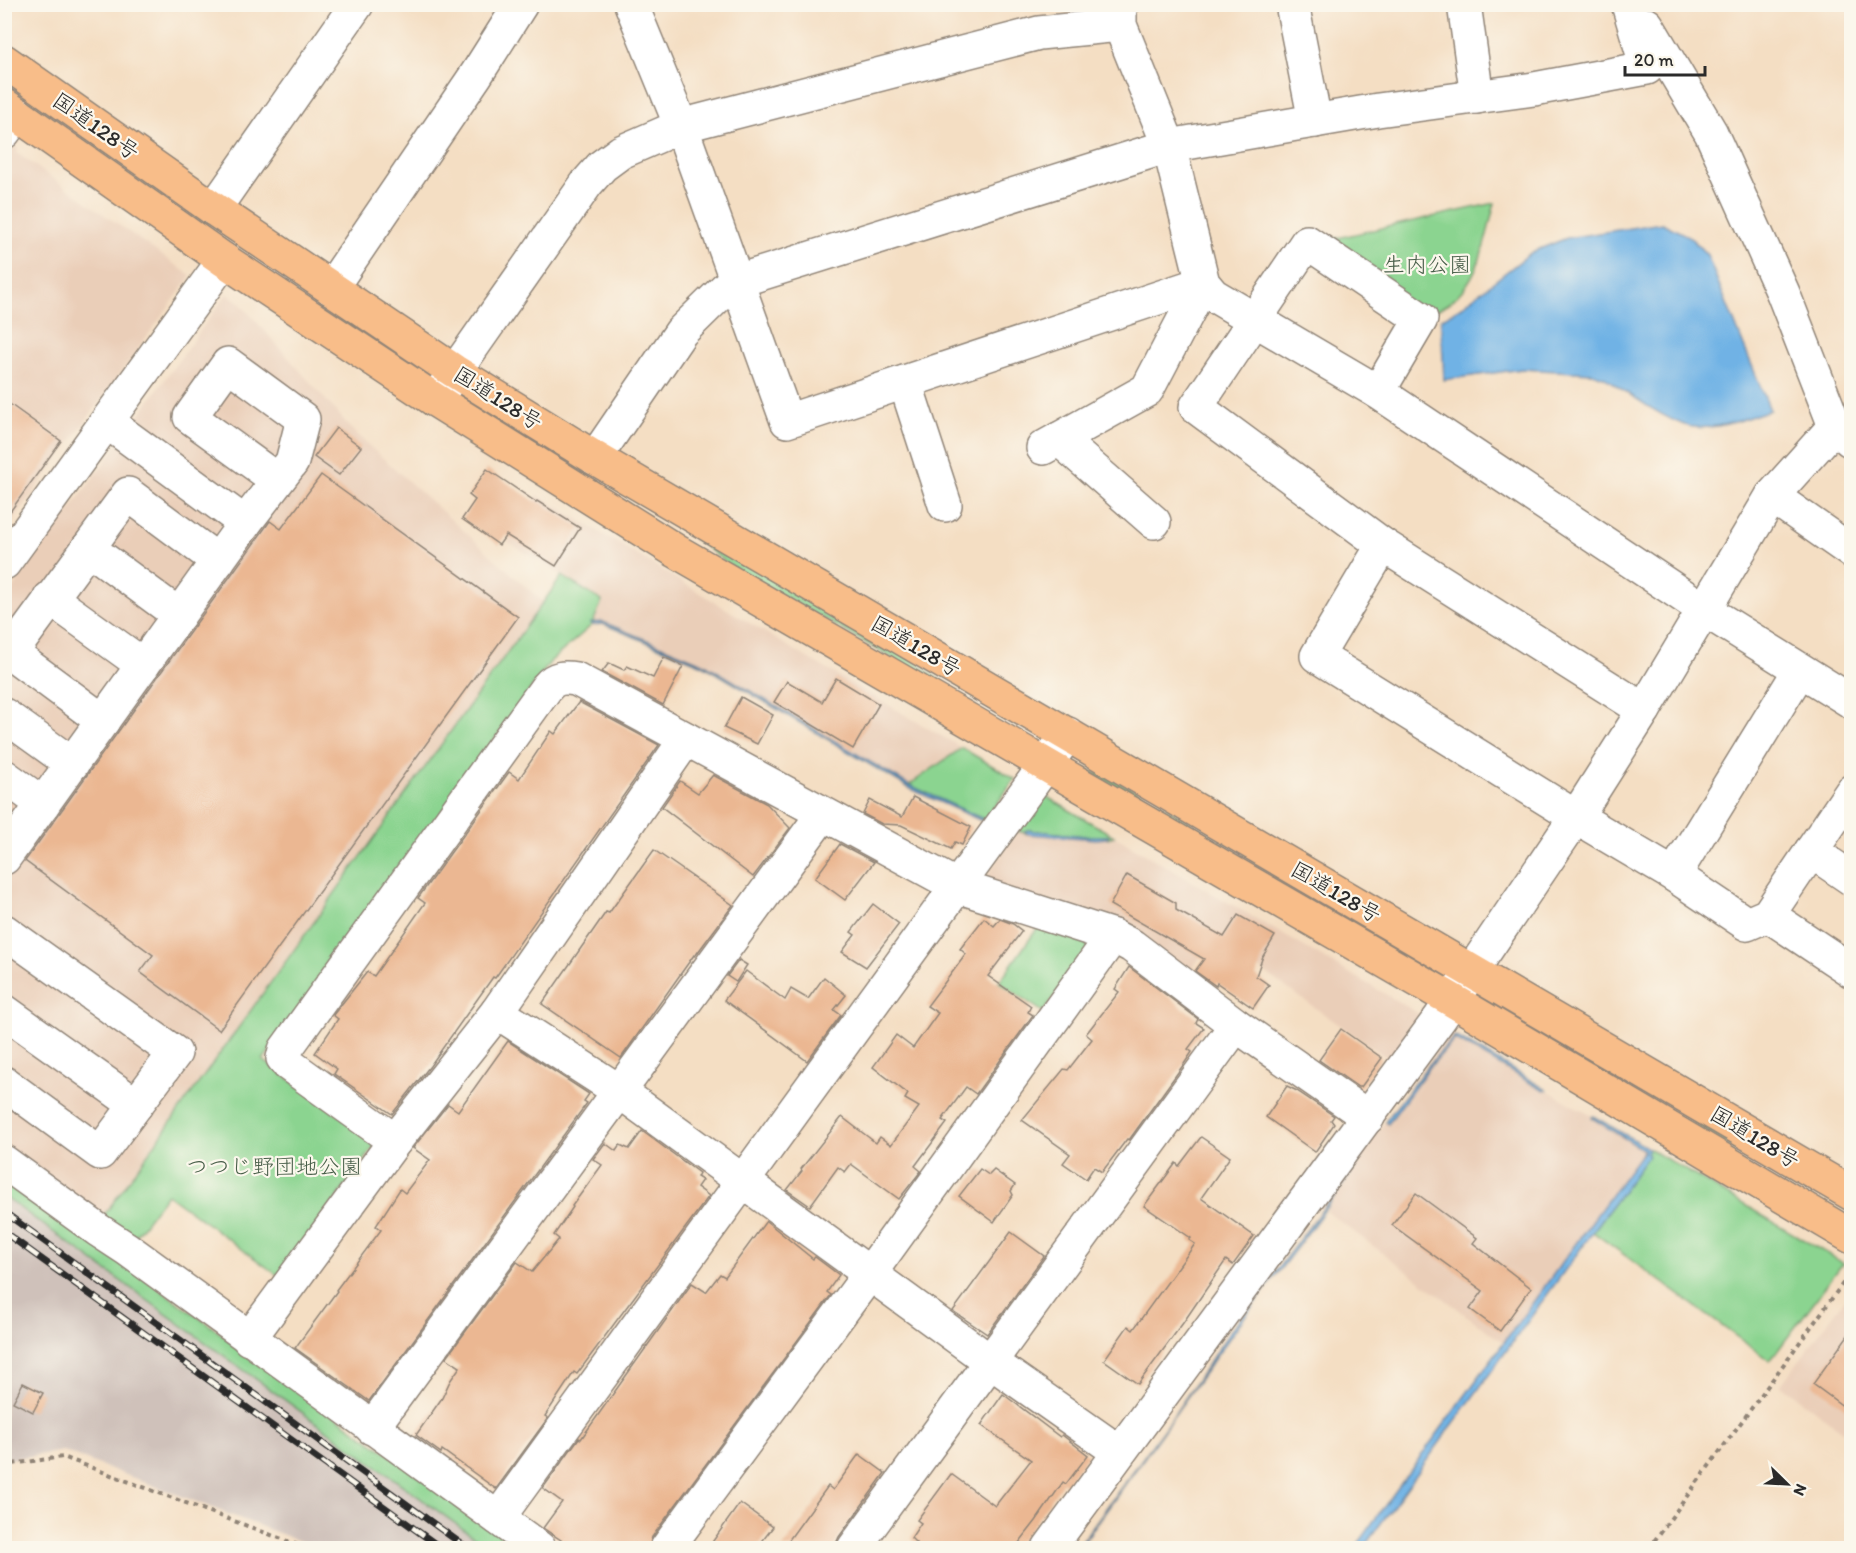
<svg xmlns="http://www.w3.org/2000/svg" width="1856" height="1553" viewBox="0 0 1856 1553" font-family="Itim,'Klee One',sans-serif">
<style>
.built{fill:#eaceb8}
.industrial{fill:#cfc1ba}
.green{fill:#8bd490;stroke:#5b805e;stroke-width:1.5}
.water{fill:#70b2e5;stroke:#4e6e88;stroke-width:1.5}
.building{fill:#ebb792}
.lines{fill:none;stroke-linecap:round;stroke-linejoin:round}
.minor-casing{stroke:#908477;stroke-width:36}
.highway-casing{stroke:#908477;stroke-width:36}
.path{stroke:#908477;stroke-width:4;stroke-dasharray:4.5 4.5;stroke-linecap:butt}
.minor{stroke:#fff;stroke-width:33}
.highway{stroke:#f8bd89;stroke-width:33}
.rail-casing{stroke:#2b2b2b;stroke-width:7}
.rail{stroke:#fbf7ec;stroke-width:4.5;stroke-dasharray:14;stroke-linecap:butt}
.labels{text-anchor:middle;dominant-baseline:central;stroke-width:4.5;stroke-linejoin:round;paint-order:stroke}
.street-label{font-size:22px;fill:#2b2b2b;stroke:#fbf7ec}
.park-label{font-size:22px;fill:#485e49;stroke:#fbf7ec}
</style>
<rect width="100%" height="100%" fill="#fbf7ec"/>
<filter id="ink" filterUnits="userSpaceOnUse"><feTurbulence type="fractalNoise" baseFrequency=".0167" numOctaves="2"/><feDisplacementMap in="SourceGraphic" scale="12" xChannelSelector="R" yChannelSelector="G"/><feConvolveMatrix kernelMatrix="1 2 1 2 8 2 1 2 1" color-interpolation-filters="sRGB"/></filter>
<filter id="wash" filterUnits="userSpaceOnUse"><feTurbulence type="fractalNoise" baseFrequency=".008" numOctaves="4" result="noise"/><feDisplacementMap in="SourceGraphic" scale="24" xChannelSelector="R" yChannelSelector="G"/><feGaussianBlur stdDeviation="1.35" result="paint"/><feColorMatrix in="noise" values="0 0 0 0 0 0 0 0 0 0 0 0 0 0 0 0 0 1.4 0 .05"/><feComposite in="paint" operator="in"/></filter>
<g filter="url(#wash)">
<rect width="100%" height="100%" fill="#f4dec3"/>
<g class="built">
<polygon points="4,139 18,149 17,153 191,276 5,532"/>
<polygon points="227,294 238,301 356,434 544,603 102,1218 5,1147 5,599"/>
<polygon points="538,495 799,653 962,748 909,785 703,663 603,622 591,623 602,600 508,542"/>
<polygon points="1018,831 1028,834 1096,839 1114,836 1421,1015 1392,1056 1387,1058 1218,940 1207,949 1189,972 991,881 988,874"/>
<polygon points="1450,1033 1455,1036 1426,1068 1386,1121 1388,1124 1428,1069 1455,1039 1458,1039 1544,1091 1547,1090 1592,1116 1592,1118 1644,1149 1504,1343 1326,1211 1363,1158 1362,1157 1323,1209 1321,1208"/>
<polygon points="1851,1291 1851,1437 1781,1385"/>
</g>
<polygon class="industrial" points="4,1197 489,1548 318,1548 63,1451 5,1460"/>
<g class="green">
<path d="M1495,203C1482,252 1478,298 1422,316L1314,243Z"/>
<polygon points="306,290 415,361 409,362 370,344"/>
<polygon points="694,532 910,658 976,706 729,565 693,537"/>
<polygon points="562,576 602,601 592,625 551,661 263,1060 372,1139 374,1147 280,1277 167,1194 133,1239 102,1218"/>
<polygon points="962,748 1015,779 985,820 909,785"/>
<path d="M1086,769C1153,793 1211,835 1269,877Z"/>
<polygon points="1045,796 1114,836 1107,838 1108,836 1095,837 1027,830 1025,832 1028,834 1018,831"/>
<polygon points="1039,926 1086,941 1089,949 1043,1012 999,982"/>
<polygon points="1692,1118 1706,1124 1797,1186 1703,1130 1693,1123"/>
<polygon points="1648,1148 1843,1263 1770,1361 1593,1232 1648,1156 1646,1153"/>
<polygon points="5,1178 519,1548 489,1548 5,1197"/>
</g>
<g class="water">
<path d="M1662,223L1690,237L1707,255L1770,410C1746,418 1719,430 1693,427C1673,425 1622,390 1604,377L1592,373L1522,369L1444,380L1441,319L1460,308L1532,252L1567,238Z"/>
<polygon points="603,622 703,663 909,785 985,820 984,822 911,789 703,665 603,624 592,625 591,623"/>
<polygon points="1027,830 1085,836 1108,836 1107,838 1096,839 1028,834 1025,832"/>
<polygon points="1455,1036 1547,1090 1544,1091 1455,1039 1428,1069 1388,1124 1385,1122 1426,1068"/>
<polygon points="1593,1116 1648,1148 1646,1153 1648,1156 1363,1548 1354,1548 1644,1150 1592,1118"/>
<path d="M1362,1157C1322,1217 1277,1272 1235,1330C1183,1402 1132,1476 1079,1548H1077L1172,1418L1229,1333Z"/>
</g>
<g id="blocks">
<g class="building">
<polygon points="4,400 61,441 4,520"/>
<polygon points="336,428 361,447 339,475 314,457"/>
<polygon points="487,469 536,502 537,501 580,528 556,566 506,535 499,545 462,519 475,500 469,495"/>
<polygon points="321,475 518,617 219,1030 140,972 153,955 25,861 270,521 281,529"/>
<polygon points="664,657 683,666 663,705 602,672 609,663 624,670 627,666 653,678"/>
<polygon points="836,678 879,704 853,749 774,702 787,681 822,702"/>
<polygon points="741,697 773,715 757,744 724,728"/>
<polygon points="579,702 659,745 495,978 493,977 430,1066 392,1114 334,1074 337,1069 315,1053 338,1019 333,1015 367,972 374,976 425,903 418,898 509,772 519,779 551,731 555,734"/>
<polygon points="713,775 767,804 790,828 753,877 662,807 680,781 698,793"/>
<polygon points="913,797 971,827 962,845 955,842 951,849 901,825 882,824 863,814 870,800 902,817"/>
<polygon points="840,844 874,862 845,900 815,878"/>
<polygon points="654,850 733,905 695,956 694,955 621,1058 542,1004 606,912 609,913"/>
<polygon points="1127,875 1176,903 1176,910 1224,937 1238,915 1275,936 1263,956 1256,976 1269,985 1253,1008 1217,983 1216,986 1195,971 1204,959 1110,905"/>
<polygon points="873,904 899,924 866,967 842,952 855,935 851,932"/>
<polygon points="984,918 994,926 1000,919 1013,924 1022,931 988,976 1031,1006 1028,1012 1033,1015 976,1094 966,1087 942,1120 947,1123 915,1166 921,1171 899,1199 851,1164 845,1172 838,1167 810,1206 787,1190 802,1171 801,1169 842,1117 876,1143 880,1137 891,1145 919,1107 905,1099 908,1094 873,1067 896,1035 913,1048 938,1013 927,1006 966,954 960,949"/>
<polygon points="739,960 747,965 736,982 727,976"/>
<polygon points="1129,967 1198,1019 1196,1023 1204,1028 1188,1049 1192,1052 1184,1064 1129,1140 1127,1139 1102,1172 1094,1167 1086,1179 1063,1163 1070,1154 1022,1120 1064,1069 1068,1070 1092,1039 1086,1034 1119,992 1115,989"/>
<polygon points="746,971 785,1000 791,989 808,999 824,977 846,995 834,1010 841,1015 807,1061 724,1000"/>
<polygon points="1341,1029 1382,1058 1361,1087 1358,1087 1319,1060"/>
<polygon points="508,1041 589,1094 584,1101 587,1103 369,1401 295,1348 337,1291 336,1290 381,1230 376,1226 400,1189 405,1193 430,1160 413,1148 448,1104 458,1111"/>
<polygon points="1287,1086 1297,1091 1334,1116 1331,1120 1334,1124 1315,1152 1266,1117"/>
<polygon points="642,1131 699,1173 697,1177 702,1180 697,1187 709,1196 577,1374 574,1372 545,1416 548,1418 496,1489 442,1450 441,1453 416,1435 442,1398 450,1381 460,1367 446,1358 517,1262 532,1272 559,1239 554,1235 573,1207 572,1206 602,1165 593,1159 605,1143 616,1151 620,1145 629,1149"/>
<polygon points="1201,1137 1230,1157 1201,1198 1254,1236 1233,1265 1226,1260 1183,1323 1138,1384 1104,1360 1128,1326 1133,1330 1195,1244 1189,1240 1191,1238 1144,1206 1176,1163 1179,1166"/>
<polygon points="980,1169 989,1175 994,1170 1015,1185 1011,1191 1013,1195 994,1222 959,1196"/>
<polygon points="1416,1193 1477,1238 1473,1243 1531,1288 1500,1331 1470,1309 1483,1291 1392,1225"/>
<polygon points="766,1221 813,1259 815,1257 839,1275 827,1292 831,1295 652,1537 649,1548 573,1548 543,1528 562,1502 543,1488 579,1438 581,1439 692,1283 706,1292 720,1274 725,1277"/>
<polygon points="1011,1232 1044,1256 987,1334 953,1311"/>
<polygon points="1851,1331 1851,1412 1813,1384"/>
<polygon points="23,1383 43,1393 33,1412 13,1402"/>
<polygon points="1003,1394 1060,1437 1062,1435 1088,1455 1066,1484 1063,1482 1036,1521 1015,1548 921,1548 911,1538 921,1523 917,1520 951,1474 995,1506 1031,1460 981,1425"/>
<polygon points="859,1454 885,1473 839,1537 834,1548 783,1548 828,1486 833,1490"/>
<polygon points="740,1503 773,1527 757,1548 708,1548"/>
</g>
</g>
</g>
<g filter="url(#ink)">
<use href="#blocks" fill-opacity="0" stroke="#908477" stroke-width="1.5"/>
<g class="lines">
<g class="minor-casing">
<g id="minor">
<polyline points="631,4 681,126 787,421 1203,283"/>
<polyline points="1120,4 1120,25 1169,146 1203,283 1213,295 1378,392 1703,609 1852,702"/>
<polyline points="1292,4 1315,121"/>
<polyline points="1464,4 1477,97"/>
<polyline points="1647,25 1711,133 1783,293 1835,426 1850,440"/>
<polyline points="4,132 17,114"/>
<polyline points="214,209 357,4"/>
<polyline points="331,288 476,75 521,4"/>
<polyline points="905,382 945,505"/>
<polyline points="1378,392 1421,319 1307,242 1196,407 1383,545 1644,710"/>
<polyline points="435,400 587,183 602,166 621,152 681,126 1039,33 1120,25"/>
<polyline points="107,422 245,523"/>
<polyline points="1059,439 1154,522"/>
<polyline points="1043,448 1147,390 1203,283"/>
<polyline points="595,458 681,332 731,283 1169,146 1378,110 1534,89 1647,68 1628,4"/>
<polyline points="1772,496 1852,552"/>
<polyline points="1383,545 1317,656 1576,817 1674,875 1747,924 1768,915 1852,791"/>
<polyline points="88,548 179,615"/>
<polyline points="4,563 224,260"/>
<polyline points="50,598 143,665"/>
<polyline points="4,715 72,764"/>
<polyline points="103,721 11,653 128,494 218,561"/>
<polyline points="4,776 43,804"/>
<polyline points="1811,851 1852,879"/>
<polyline points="4,858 245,523 292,462 303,419 228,364 190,417 277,480"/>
<polyline points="1674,875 1800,670"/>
<polyline points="1768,915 1852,971"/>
<polyline points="4,931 175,1053 100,1153 4,1083"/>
<polyline points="4,1011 136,1105"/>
<polyline points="497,1012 619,1091 991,1362 1119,1452"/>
<path d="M395,1141L288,1064L283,1058L285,1050L547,687C555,677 564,677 576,679L957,886L1113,936L1132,946L1236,1025L1368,1117"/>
<polyline points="4,1162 98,1230 127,1249 539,1548"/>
<polyline points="249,1339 395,1141 497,1012 686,739"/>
<polyline points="372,1428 823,814"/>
<polyline points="498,1518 1068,734"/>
<polyline points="667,1548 870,1273 1113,936"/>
<polyline points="854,1548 1236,1025"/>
<polyline points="1049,1548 1440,1018 1576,817 1644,710 1772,496 1835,426"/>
</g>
</g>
<g class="highway-casing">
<g id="highway">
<polyline points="4,61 214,209 454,371 595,458 1852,1194"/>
<polyline points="4,105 224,260 435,400 676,551 1452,1000 1852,1237"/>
</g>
</g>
<g class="path">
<polyline points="4,1465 63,1457 306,1548"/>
<polyline points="1649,1548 1852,1271"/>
</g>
<use href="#minor" class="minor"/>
<use href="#highway" class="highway"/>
<g class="rail-casing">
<g id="rail">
<polyline points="4,1212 467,1548"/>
<polyline points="4,1232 441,1548"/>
</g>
</g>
<use href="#rail" class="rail"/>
</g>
</g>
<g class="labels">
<g class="street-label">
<text transform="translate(96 126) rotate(35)">国道128号</text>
<text transform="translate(498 398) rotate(32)">国道128号</text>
<text transform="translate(916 646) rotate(30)">国道128号</text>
<text transform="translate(1336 892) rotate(30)">国道128号</text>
<text transform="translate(1755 1137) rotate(31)">国道128号</text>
</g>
<g class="park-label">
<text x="1427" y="264">生内公園</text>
<text x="274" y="1166">つつじ野団地公園</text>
</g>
</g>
<rect width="1856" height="1553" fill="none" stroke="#fbf7ec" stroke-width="24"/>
<g transform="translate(1787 1484) rotate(114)" stroke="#fbf7ec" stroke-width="4.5" paint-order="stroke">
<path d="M0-4.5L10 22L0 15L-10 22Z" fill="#2b2b2b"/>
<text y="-9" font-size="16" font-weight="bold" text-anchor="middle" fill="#2b2b2b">N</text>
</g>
<path d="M1625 66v9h80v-9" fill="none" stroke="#2b2b2b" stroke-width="3"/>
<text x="1634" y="66" font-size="18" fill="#2b2b2b" stroke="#fbf7ec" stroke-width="4.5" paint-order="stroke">20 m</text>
</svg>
